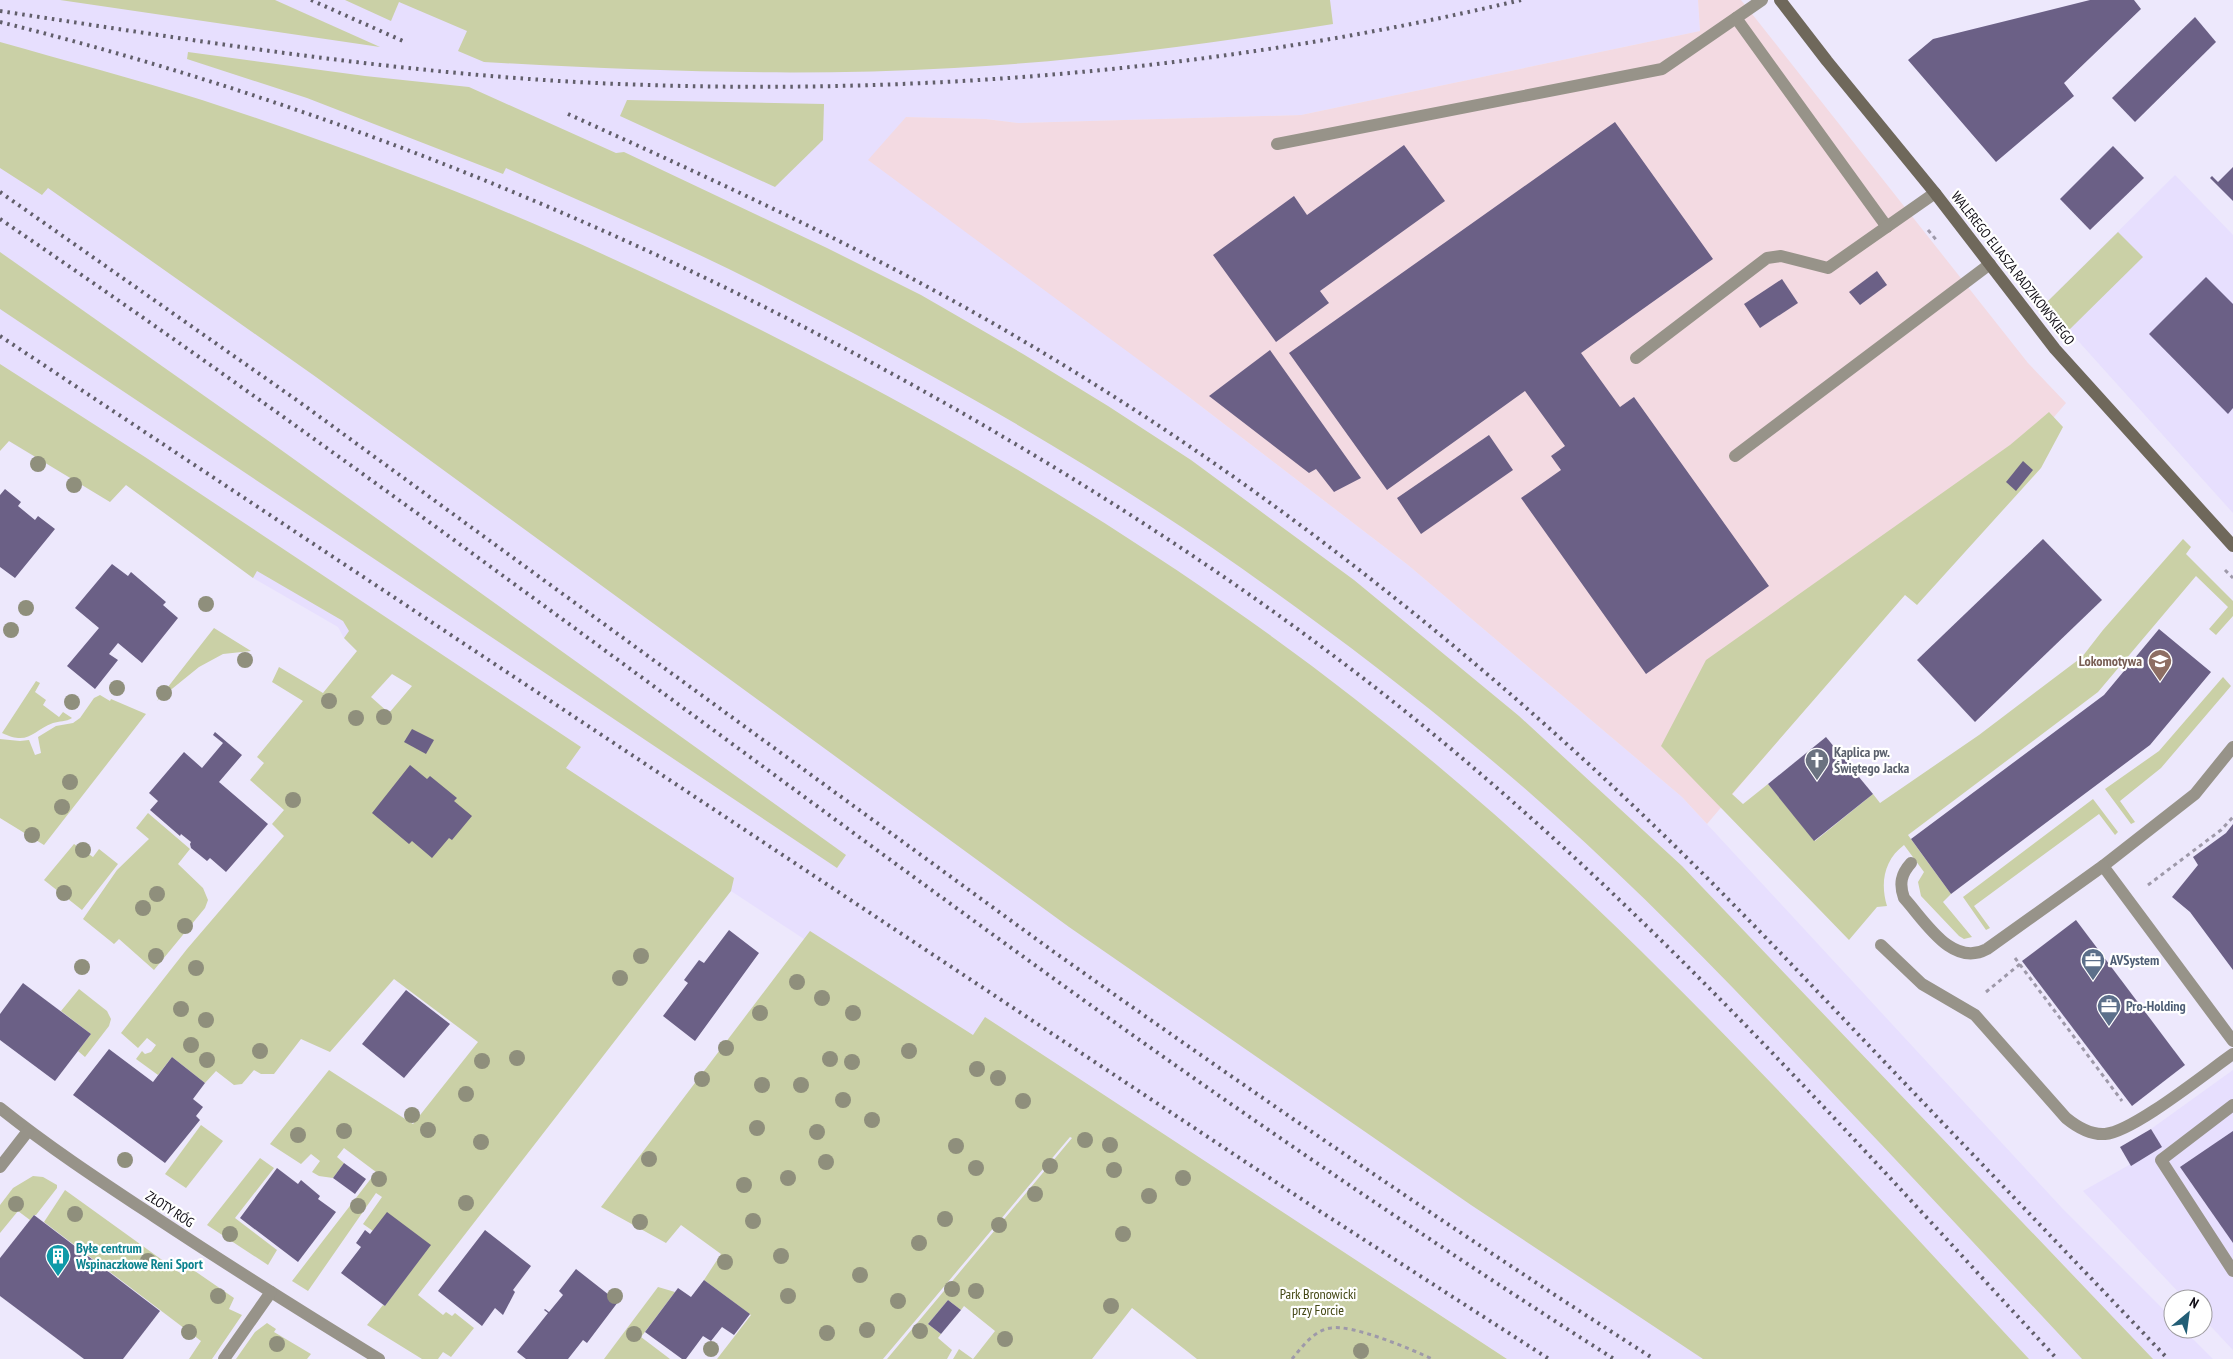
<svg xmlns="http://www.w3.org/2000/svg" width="2233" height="1359" viewBox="0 0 2233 1359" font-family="'PT Sans Narrow',sans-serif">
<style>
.built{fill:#e7dffe}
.industrial{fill:#f3dae2}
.green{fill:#cad0a6;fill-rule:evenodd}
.building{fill:#6b6086}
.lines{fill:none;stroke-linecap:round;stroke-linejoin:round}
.path{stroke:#9e99a9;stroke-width:3;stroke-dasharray:4 4;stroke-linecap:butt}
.lane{stroke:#979389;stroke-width:12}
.street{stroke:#979389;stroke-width:12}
.secondary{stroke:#6f685b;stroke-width:12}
.rail{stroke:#615e6a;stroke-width:4;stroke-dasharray:2.5 5;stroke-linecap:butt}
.tree{fill:#8f8f7c}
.labels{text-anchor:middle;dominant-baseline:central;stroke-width:4.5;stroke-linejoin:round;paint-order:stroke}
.street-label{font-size:14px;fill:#0e0b13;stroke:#fff}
.education-label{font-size:14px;font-weight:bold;fill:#785e54;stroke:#fff;text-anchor:end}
.worship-label{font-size:14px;font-weight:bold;fill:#5b616d;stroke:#fff;text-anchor:start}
.service-label{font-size:14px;font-weight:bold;fill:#4e5e75;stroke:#fff;text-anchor:start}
.culture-label{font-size:14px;font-weight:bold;fill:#0d838f;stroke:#fff;text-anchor:start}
.park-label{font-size:14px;fill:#424613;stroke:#fff}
</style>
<rect width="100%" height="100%" fill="#ede8fc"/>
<g class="built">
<polygon points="0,0 1698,0 1700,31 1301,115 1019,123 986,119 906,117 1185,394 1408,565 1682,797 2062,1208 2173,1319 2173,1329 2183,1329 2213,1359 1507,1359 1370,1269 804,939 731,891 717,910 412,686 357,651 344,638 338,627 253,578 126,485 110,502 0,436"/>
<polygon points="2175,175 2233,235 2233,513 2045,304"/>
<polygon points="2233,1070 2233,1350 2203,1318 2203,1299 2185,1299 2083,1191 2161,1147 2151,1129"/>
</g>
<polygon class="industrial" points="1698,0 1741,0 2028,363 2066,403 1707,824 1682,797 1408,565 1185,394 868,160 906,117 986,119 1019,123 1301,115 1700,31"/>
<g class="green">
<polygon points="60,0 275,0 380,47"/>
<path d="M345,0H1330L1333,24C1207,44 1082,61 954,68C798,77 641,71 484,62L458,51L467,31L399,2L391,21Z"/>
<path d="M0,42C67,61 135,79 202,100C269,122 335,145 400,170C539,222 674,285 806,353C1040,473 1264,616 1464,788C1668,963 1846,1163 2029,1359H1703L1471,1205L1069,927L316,377L48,188L42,195L0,168Z"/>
<path d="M188,52L365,76L469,87L616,153L624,152L827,248L921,295L1023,354L1108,406L1191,460L1354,580L1519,716L1682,866L2153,1359H2082C2002,1273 1923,1188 1842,1103C1728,981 1612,860 1483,753C1396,680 1305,612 1211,547C1068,449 915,364 761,285C678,243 592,206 506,168L503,174L307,98L187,59Z"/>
<polygon points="627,100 824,104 823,140 775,187 620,116"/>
<polygon points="2118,232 2143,257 2068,331 2045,304"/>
<polygon points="0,252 270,442 846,855 837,868 0,309"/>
<path d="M0,364L145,457L581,747L566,768L734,878L731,891L418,1295L443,1315L446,1312L452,1316L455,1313L474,1328L451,1357L443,1352L438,1359H422L367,1325L383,1305L385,1306L430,1245L387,1213L373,1231L363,1224L382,1197L376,1193L308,1291L292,1281L376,1172L344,1148L337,1157L344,1163L333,1178L319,1176L312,1172L320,1161L311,1154L301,1164L270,1144L329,1070L413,1124L478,1042L394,979L330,1052L301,1039L274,1074H261L254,1070L242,1084L234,1085L216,1071L205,1083L172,1057L158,1075L136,1059L142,1051L145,1054L151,1052L156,1045L147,1038L138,1048L121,1033L187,949L284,836L272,824L284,810L250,780L264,763L257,757L303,701L272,682L279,667L323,693L357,651L344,638L349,631L343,621L257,571L253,578L126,485L110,502L9,441L0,451ZM392,674L412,686L389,713L371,697Z"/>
<path d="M2049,412L2063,427L2041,468L1917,605L1905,595L1732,794L1743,804L1768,784L1815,841L1873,794L1880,803L1979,735L2082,657L2103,630L2183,539L2191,547L2186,554L2233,601V616L2216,635L2209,629L2228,607L2196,576L2098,692L1908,835L1951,894L1943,902L1972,937L1964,939L1959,936L1921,896L1918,882L1924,872L1904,845C1884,860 1880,883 1887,906L1877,907L1849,940L1661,746L1706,660L2010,445Z"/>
<polygon points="214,628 251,651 223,654 199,667 157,701"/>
<polygon points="2223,677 2231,686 2161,768 2120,801 2135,822 2131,824 2105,789 2159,751"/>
<path d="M36,681L40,683L35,692L46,700L43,705L59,717L63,712L72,718C66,722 59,721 53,723C32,731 29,746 2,733Z"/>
<polygon points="100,695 110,701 111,699 146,714 44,845 0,818 0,739 20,741 29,740 35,755 41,753 38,737 56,726 73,723 80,718 94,698"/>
<polygon points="2093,799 2118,832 2115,835 2099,814 1974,906 1990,928 1986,930 1963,897"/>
<polygon points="148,813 190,849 178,864 203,888 208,900 205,908 154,970 119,939 114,944 83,919 117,870 149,839 136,828"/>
<polygon points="74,844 93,857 99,849 118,864 82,910 44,880"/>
<polygon points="810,931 973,1035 985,1017 1507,1359 1197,1359 1132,1308 1092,1359 953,1359 959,1349 973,1359 995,1331 964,1306 961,1310 948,1300 928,1324 941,1334 938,1338 952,1350 947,1359 887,1359 1072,1138 1070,1137 883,1359 717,1359 751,1315 704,1280 721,1254 681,1225 666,1243 601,1207"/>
<polygon points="79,989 107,1011 111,1019 109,1026 85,1057 78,1051 91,1034 61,1011"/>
<polygon points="201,1125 223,1141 186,1188 165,1174"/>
<polygon points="260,1158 274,1168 235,1218 277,1250 268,1265 207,1225"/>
<polygon points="33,1176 43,1177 57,1185 57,1188 36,1215 34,1215 30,1220 18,1211 0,1233 0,1205 13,1188"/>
<polygon points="65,1190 183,1275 189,1267 234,1298 229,1309 242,1315 212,1359 189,1359 201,1341 44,1222"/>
<polygon points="658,1287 675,1292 641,1337 670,1359 604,1359"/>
<polygon points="267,1323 276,1329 274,1332 311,1354 307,1359 236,1359 255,1332"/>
</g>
<g class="building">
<polygon points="2090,0 2134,0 2141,9 2064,83 2074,96 1996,162 1908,60 1933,39"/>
<polygon points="2195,17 2216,42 2135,122 2112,98"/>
<polygon points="1615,122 1713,259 1581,353 1620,407 1634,397 1769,586 1646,674 1521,498 1561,470 1551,456 1565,446 1525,391 1387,490 1289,353"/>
<polygon points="1404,145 1445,201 1320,291 1329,303 1276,342 1213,255 1294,196 1307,215"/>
<polygon points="2113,146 2144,178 2090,230 2060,199"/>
<polygon points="2233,167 2233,201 2210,178 2212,176 2218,182"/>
<polygon points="1877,271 1887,285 1860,305 1849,292"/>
<polygon points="2206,277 2233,304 2233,408 2228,414 2149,334"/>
<polygon points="1782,279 1798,303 1760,328 1744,304"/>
<polygon points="1270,350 1361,478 1334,492 1316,469 1309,473 1209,396"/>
<polygon points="1489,435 1513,470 1421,534 1397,498"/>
<polygon points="2023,461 2033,470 2016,491 2006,482"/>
<polygon points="5,489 21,502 18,506 35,520 38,516 55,529 15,578 0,567 0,495"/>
<polygon points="2043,539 2102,600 1975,722 1917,660"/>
<polygon points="112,564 128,576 131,572 166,602 163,605 178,618 142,663 118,643 109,654 118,660 95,689 67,666 99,628 75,608"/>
<polygon points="2159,629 2211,672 2150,745 1951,894 1911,839 2104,695"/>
<polygon points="412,729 434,740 426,754 404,742"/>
<polygon points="215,732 242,755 219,782 268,824 226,872 210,858 207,861 191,848 190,844 191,842 181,834 180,836 150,810 158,801 149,793 184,752 202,768 223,743 213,735"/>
<polygon points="1826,737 1873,794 1814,841 1768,784"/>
<polygon points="410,765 427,779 430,776 457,798 454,801 472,816 452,840 449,838 432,858 412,841 409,844 372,813"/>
<polygon points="2233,824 2233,970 2190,912 2172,897 2198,865 2193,857 2226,833"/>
<polygon points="2076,920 2185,1065 2132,1106 2022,961"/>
<polygon points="729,930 759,953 695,1041 663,1016 688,983 684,980 699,960 704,963"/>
<polygon points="23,983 91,1034 55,1081 0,1040 0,1014"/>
<polygon points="406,990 450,1024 404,1078 362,1044"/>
<polygon points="109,1049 153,1082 172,1057 205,1083 193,1099 203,1107 196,1116 200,1120 165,1163 73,1095"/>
<polygon points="2151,1129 2162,1147 2131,1166 2120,1147"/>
<polygon points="2233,1131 2233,1243 2180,1167"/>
<polygon points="344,1163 366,1179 355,1194 333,1178"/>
<polygon points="277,1168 298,1184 301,1180 320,1196 318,1199 336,1212 298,1262 240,1218"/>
<polygon points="387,1212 431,1245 385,1306 341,1273 361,1247 356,1243 365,1230 370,1234"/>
<polygon points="34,1215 160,1311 123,1359 84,1359 0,1296 0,1258"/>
<polygon points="485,1230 531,1266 513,1290 515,1292 503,1315 495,1308 482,1326 438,1291"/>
<polygon points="576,1269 618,1302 587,1343 583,1340 568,1359 526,1359 517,1352 548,1313 544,1310 545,1309 549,1312 563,1295 559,1291"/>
<polygon points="704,1280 750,1314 734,1335 722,1327 711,1341 703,1336 686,1359 682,1359 645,1332 678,1288 691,1297"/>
<polygon points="948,1300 961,1310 941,1334 928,1324"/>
</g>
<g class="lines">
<g class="path">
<polyline points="1928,230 1938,242"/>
<polyline points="2225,570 2233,578"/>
<polyline points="2148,885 2221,830 2233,817"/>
<polyline points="2015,958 2122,1101"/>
<polyline points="1986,992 2020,964"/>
<path d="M1292,1359C1302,1347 1314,1330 1331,1328C1352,1324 1411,1349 1432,1359"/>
</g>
<g class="lane">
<polyline points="1736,18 1887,227"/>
<polyline points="1277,144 1662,69 1762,0"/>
<polyline points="1636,358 1767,258 1781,256 1828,268 1935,193"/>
<polyline points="1735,456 1990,264"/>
<polyline points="2233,747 2195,794 2103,866 2233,1041"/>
<path d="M1911,863C1901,874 1899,884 1904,898C1925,921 1952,968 1987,949L2103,866"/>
<path d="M1881,945L1922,984L1975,1015L2066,1118C2077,1127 2091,1135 2105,1134C2133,1132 2207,1072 2233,1054"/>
<polyline points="2233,1105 2161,1160 2233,1271"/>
</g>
<g class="street">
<path d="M0,1108C50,1148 102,1182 155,1217C229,1266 304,1313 379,1359"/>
<polyline points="0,1167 28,1131"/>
<polyline points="224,1359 271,1292"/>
</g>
<polyline class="secondary" points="1780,0 1827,61 1935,193 2055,349 2233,546"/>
<g class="rail">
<polyline points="311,0 403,41"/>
<path d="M0,11C205,42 412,76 619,84C922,96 1226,70 1521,0"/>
<path d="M0,22C333,105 652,237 950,406C1136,512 1314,631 1476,770C1686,949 1870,1157 2057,1359"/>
<path d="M568,114C696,172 824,230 948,298C1104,384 1252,484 1391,595C1493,676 1591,763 1684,855C1750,920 1813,987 1877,1054C1974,1156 2071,1257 2168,1359"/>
<path d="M0,192L298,401L1054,952C1251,1091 1450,1229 1654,1359"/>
<path d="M0,219C353,459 693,718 1039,968C1227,1104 1418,1234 1614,1359"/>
<polyline points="0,336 1321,1212 1549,1359"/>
</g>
</g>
<g class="tree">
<circle cx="38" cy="464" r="8"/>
<circle cx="74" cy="485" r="8"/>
<circle cx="206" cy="604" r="8"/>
<circle cx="26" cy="608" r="8"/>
<circle cx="11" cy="630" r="8"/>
<circle cx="245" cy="660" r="8"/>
<circle cx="117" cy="688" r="8"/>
<circle cx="164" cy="693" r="8"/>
<circle cx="329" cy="701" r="8"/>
<circle cx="72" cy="702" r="8"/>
<circle cx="384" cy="717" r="8"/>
<circle cx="356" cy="718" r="8"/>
<circle cx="70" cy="782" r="8"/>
<circle cx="293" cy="800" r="8"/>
<circle cx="62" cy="807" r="8"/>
<circle cx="32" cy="835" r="8"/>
<circle cx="83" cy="850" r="8"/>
<circle cx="64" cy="893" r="8"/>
<circle cx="157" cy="894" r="8"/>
<circle cx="143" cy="908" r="8"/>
<circle cx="185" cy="926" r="8"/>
<circle cx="156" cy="956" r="8"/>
<circle cx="641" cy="956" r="8"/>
<circle cx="82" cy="967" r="8"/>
<circle cx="196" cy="968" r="8"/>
<circle cx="620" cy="978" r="8"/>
<circle cx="797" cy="982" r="8"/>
<circle cx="822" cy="998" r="8"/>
<circle cx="181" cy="1009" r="8"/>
<circle cx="760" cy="1013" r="8"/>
<circle cx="853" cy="1013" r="8"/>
<circle cx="206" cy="1020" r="8"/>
<circle cx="191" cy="1045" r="8"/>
<circle cx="726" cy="1048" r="8"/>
<circle cx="260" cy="1051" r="8"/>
<circle cx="909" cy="1051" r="8"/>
<circle cx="517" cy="1058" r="8"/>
<circle cx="830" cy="1059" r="8"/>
<circle cx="207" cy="1060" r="8"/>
<circle cx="482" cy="1061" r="8"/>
<circle cx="852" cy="1062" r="8"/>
<circle cx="977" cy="1069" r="8"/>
<circle cx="998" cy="1078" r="8"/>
<circle cx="702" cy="1079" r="8"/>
<circle cx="762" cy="1085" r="8"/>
<circle cx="801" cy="1085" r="8"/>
<circle cx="466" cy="1094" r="8"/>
<circle cx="843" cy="1100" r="8"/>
<circle cx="1023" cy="1101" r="8"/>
<circle cx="412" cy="1115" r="8"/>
<circle cx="872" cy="1120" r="8"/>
<circle cx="757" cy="1128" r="8"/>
<circle cx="428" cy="1130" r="8"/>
<circle cx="344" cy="1131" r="8"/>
<circle cx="817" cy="1132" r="8"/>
<circle cx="298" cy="1135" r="8"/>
<circle cx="1085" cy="1140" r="8"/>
<circle cx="481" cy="1142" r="8"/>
<circle cx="1110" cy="1145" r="8"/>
<circle cx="956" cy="1146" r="8"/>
<circle cx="649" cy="1159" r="8"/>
<circle cx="125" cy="1160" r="8"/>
<circle cx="826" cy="1162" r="8"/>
<circle cx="1050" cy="1166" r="8"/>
<circle cx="976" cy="1168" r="8"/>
<circle cx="1114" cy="1170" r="8"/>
<circle cx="788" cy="1178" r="8"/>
<circle cx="1183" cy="1178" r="8"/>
<circle cx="379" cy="1179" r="8"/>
<circle cx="744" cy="1185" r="8"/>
<circle cx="1035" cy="1194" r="8"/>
<circle cx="1149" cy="1196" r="8"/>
<circle cx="466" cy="1203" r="8"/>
<circle cx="16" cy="1204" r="8"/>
<circle cx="358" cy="1206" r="8"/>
<circle cx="75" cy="1214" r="8"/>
<circle cx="945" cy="1219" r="8"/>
<circle cx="753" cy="1221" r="8"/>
<circle cx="640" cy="1222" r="8"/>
<circle cx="999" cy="1225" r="8"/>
<circle cx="230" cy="1234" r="8"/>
<circle cx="1123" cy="1234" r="8"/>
<circle cx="919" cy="1243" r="8"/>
<circle cx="781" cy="1256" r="8"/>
<circle cx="148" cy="1261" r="8"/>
<circle cx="725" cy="1262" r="8"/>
<circle cx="860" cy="1275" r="8"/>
<circle cx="952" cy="1289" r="8"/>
<circle cx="976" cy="1291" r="8"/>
<circle cx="218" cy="1296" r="8"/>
<circle cx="615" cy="1296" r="8"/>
<circle cx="788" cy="1296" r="8"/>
<circle cx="898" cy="1301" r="8"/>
<circle cx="1111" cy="1306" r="8"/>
<circle cx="867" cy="1330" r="8"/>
<circle cx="920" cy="1331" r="8"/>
<circle cx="189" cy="1332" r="8"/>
<circle cx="827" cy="1333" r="8"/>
<circle cx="634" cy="1334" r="8"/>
<circle cx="1005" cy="1339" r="8"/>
<circle cx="277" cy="1344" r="8"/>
<circle cx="711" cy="1349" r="8"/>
<circle cx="1361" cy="1351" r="8"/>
</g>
<defs>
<g id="school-pin" transform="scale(1.25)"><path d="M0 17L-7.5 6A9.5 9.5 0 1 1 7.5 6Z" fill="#8d6e63" stroke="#fff"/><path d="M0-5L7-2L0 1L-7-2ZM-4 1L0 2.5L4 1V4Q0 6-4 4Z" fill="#fff"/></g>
<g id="church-pin" transform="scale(1.25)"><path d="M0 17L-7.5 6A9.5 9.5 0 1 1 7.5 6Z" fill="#6b7280" stroke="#fff"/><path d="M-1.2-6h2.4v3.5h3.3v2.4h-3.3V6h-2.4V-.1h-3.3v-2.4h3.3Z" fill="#fff"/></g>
<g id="office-pin" transform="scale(1.25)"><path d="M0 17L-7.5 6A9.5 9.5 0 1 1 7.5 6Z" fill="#5c6f8a" stroke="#fff"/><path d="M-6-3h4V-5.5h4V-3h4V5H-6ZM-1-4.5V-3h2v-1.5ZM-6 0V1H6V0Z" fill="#fff"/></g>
<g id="building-pin" transform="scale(1.25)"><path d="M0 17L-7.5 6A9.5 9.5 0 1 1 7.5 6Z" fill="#0f9aa8" stroke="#fff"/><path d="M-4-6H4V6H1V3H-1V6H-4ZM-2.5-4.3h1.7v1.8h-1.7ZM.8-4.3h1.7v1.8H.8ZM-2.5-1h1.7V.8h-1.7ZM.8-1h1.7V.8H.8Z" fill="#fff"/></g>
</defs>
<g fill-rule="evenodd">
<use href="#school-pin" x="2160" y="661"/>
<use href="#church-pin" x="1817" y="760"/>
<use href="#office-pin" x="2093" y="960"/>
<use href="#office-pin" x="2109" y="1006"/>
<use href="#building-pin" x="58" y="1256"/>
</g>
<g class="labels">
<g class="street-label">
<text transform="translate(2013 268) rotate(52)">WALEREGO ELIASZA RADZIKOWSKIEGO</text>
<text transform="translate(170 1209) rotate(33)">ZŁOTY RÓG</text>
</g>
<g class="education-label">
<text x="2142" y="661">Lokomotywa</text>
</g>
<g class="worship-label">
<text x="1834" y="752">Kaplica pw.<tspan x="1834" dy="16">Świętego Jacka</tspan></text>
</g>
<g class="service-label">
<text x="2110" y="960">AVSystem</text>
<text x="2126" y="1006">Pro-Holding</text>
</g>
<g class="culture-label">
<text x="76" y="1248">Byłe centrum<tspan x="76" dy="16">Wspinaczkowe Reni Sport</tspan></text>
</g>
<g class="park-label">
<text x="1318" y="1294">Park Bronowicki<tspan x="1318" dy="16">przy Forcie</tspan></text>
</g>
</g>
<g transform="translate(2188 1314) rotate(29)"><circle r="24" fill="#ffffff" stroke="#9f9da1"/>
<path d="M0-4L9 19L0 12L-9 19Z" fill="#225e76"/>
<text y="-8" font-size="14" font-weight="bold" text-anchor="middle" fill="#0e0b13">N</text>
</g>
</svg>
